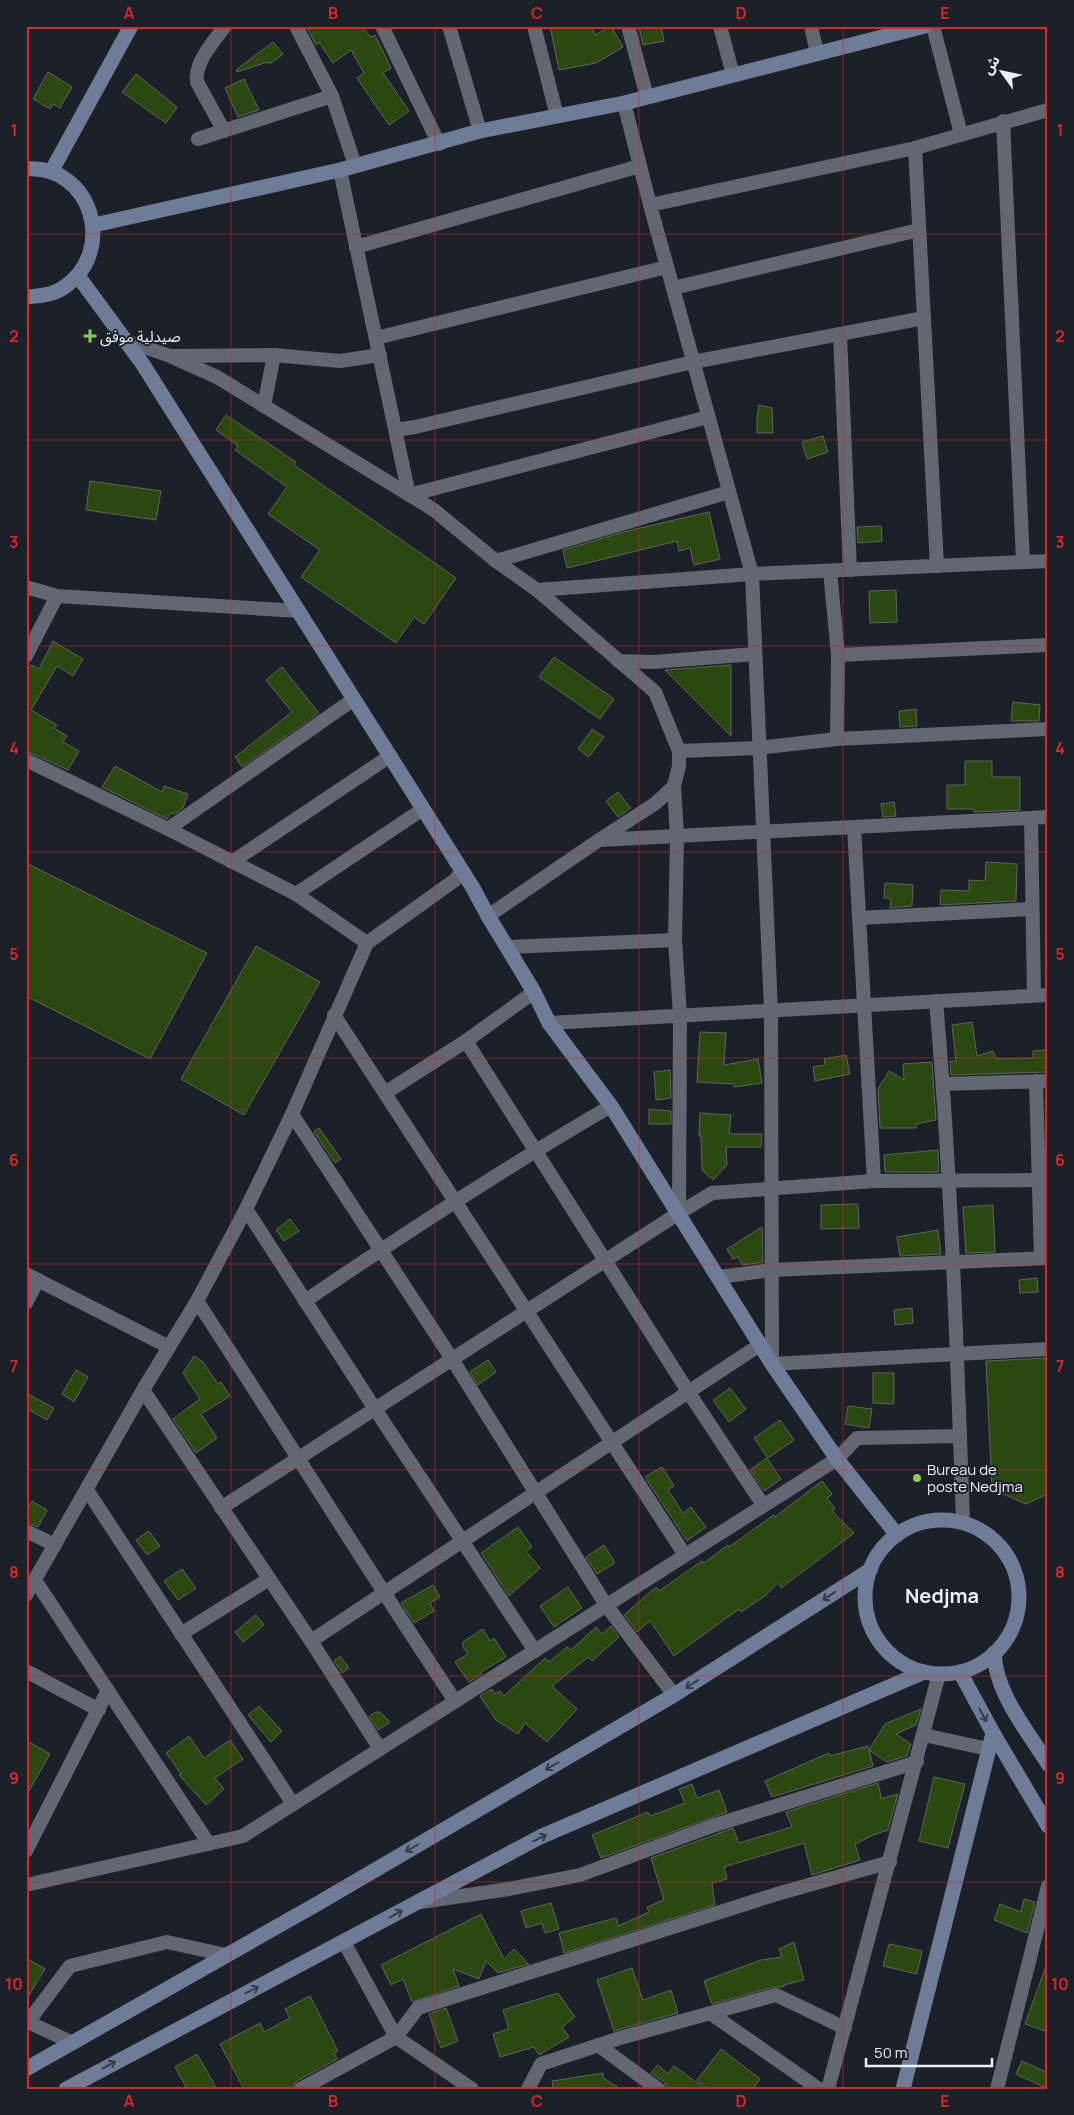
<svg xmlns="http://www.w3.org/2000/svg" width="1074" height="2115" viewBox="0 0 1074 2115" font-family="Manrope,'Noto Sans Arabic',sans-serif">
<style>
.building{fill:#2b4811;stroke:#5e655b}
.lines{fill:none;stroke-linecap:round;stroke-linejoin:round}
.street{stroke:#626771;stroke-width:14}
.secondary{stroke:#6f7c98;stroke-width:15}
.oneway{stroke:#353c4a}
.grid{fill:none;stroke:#d62828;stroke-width:1;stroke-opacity:0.55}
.poi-dot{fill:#87cf4a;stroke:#1c2028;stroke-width:2}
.labels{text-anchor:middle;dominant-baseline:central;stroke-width:4;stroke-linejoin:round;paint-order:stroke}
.poi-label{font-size:15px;fill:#eceff5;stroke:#1c2028;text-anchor:start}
.district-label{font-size:20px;font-weight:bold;fill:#eceff5;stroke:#1c2028}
.neatline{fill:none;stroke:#d62828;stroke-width:2}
.grid-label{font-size:16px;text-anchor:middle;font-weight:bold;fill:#d62828}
</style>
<rect width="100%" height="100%" fill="#1c2028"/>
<g class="building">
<polygon points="306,26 361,26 371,37 375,35 391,68 383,73 409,111 389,125 357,78 364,73 351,50 333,63 319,42 316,45"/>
<polygon points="550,26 592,26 595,35 611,26 623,47 596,63 559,70"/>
<polygon points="639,26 661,26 664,41 643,45"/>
<polygon points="273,42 283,54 270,64 268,62 237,72 236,70"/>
<polygon points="48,72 72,87 60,108 53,104 50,109 33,99"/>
<polygon points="136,74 177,107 166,123 122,92"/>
<polygon points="244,79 259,110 238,117 225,88"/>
<polygon points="759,405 772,408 773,433 757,433 757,419"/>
<polygon points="226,415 296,462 294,465 456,578 424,624 414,617 396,643 301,577 320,550 268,514 287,487 235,450 238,446 216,430"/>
<polygon points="823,436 828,452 807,459 802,442"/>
<polygon points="90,481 161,491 156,520 86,510"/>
<polygon points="709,512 720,559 694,565 690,548 679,551 677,541 567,568 563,550 627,531"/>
<polygon points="881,526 882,541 858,543 857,527"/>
<polygon points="896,590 897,622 870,623 869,591"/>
<polygon points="53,641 83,659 73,676 57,666 31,710 57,725 54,728 67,736 63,742 79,751 68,770 26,751 26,673 31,665 39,669"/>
<polygon points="554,657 614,699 600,719 539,677"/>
<polygon points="731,665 731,736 665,670"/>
<polygon points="282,667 319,713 242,767 235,757 292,712 266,680"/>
<polygon points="1013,702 1040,705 1039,721 1011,721"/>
<polygon points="916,709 917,726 900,727 899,711"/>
<polygon points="592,729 604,737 589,757 578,749"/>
<polygon points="965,761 992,761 992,777 1020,777 1020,810 974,812 974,809 947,809 947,785 965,785"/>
<polygon points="115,766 162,792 164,786 188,794 183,808 174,814 172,813 167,819 102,787"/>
<polygon points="618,792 631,808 618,817 606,801"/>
<polygon points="894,802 896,816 883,817 881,804"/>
<polygon points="986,862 1017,864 1016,901 940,905 941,890 969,891 969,880 985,881"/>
<polygon points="26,863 207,953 150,1059 26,996"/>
<polygon points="885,883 913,885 912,906 890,908 891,898 884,898"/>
<polygon points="256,946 320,982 244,1115 181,1079"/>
<polygon points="972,1022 977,1056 993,1051 996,1059 1033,1058 1033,1051 1046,1050 1047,1072 951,1075 950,1061 956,1061 952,1025"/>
<polygon points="700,1032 726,1033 724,1065 758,1059 762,1083 734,1087 734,1084 697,1082"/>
<polygon points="846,1055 850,1074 815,1081 813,1067 825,1065 824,1059"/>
<polygon points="932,1062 936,1120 916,1124 916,1128 880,1128 878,1089 889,1071 904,1080 903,1064"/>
<polygon points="670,1070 671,1098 656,1100 654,1072"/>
<polygon points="649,1109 671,1111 671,1124 649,1124"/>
<polygon points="700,1113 731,1115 729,1134 762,1134 761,1147 726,1147 727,1165 713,1180 702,1170 701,1136 699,1136"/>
<polygon points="319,1128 341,1159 335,1163 314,1132"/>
<polygon points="938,1150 939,1172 885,1172 884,1155"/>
<polygon points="858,1204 859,1228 821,1229 821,1205"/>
<polygon points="993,1205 995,1252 966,1253 963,1207"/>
<polygon points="290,1219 299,1231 284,1241 276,1230"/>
<polygon points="762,1227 763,1262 743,1265 738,1257 733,1259 727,1249"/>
<polygon points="938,1230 941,1254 900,1256 897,1237"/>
<polygon points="1037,1278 1038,1292 1020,1293 1019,1280"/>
<polygon points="912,1308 913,1323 895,1325 894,1310"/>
<polygon points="194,1356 203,1362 218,1384 221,1382 230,1396 201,1414 217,1438 196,1453 173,1419 200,1399 183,1373"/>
<polygon points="1048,1358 1048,1494 1026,1504 992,1489 986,1361"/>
<polygon points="488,1360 496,1372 478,1385 470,1372"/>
<polygon points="76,1370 88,1377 74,1402 62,1394"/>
<polygon points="873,1373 894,1373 894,1404 873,1403"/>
<polygon points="730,1388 746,1409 729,1422 713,1400"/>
<polygon points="26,1393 54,1408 47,1420 26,1408"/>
<polygon points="848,1406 872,1409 869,1428 845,1424"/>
<polygon points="780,1420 794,1440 768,1458 754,1438"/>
<polygon points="767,1458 781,1479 764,1491 750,1470"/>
<polygon points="662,1467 674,1486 668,1490 683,1513 691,1507 706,1527 687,1541 645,1477"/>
<polygon points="822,1481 832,1494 827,1498 835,1509 832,1511 854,1533 781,1588 778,1583 765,1596 741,1612 739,1609 674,1656 650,1621 637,1632 624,1615 656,1587 659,1591 702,1561 704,1563 728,1545 729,1547 774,1515 775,1517"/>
<polygon points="32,1501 47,1510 38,1527 26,1522 26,1511"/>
<polygon points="518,1527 532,1547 526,1551 540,1568 509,1596 481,1553"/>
<polygon points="149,1531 160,1546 147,1555 136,1540"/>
<polygon points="604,1545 615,1563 597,1574 586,1557"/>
<polygon points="182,1569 196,1588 178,1600 164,1581"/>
<polygon points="433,1585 440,1597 430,1603 434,1611 414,1623 401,1603"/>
<polygon points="568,1587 582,1608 554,1627 540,1606"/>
<polygon points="256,1615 264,1625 243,1642 235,1632"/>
<polygon points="611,1626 619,1637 592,1661 588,1657 552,1686 577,1709 547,1742 525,1723 518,1734 496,1720 480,1696 492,1689 495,1694 500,1691 504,1696 545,1658 549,1662 567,1647 571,1650 596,1627 602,1634"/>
<polygon points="483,1629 490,1641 494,1638 506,1657 481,1672 482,1674 469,1682 455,1662 468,1654 463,1647 463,1642"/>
<polygon points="340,1656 349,1668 342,1673 334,1661"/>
<polygon points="259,1706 282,1731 271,1742 248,1715"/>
<polygon points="921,1709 916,1725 896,1734 911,1744 907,1756 887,1762 869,1750 873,1766 772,1797 765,1781 829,1753 830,1756 868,1746 869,1750 885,1724"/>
<polygon points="376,1712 380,1712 390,1722 378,1730 369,1716"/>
<polygon points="189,1736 204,1758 230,1740 243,1759 215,1778 224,1789 206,1805 179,1775 181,1774 166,1753"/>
<polygon points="26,1740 50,1754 26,1796"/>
<polygon points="934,1777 965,1784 948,1848 919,1841"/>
<polygon points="878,1783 881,1797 880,1799 898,1794 888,1830 873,1835 855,1844 860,1860 812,1875 804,1843 724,1867 727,1879 712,1883 715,1905 564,1953 559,1933 616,1918 618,1926 649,1912 647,1907 664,1900 651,1858 733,1828 739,1843 792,1827 786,1812"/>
<polygon points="692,1784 697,1798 719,1790 727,1812 601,1858 592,1835 648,1812 650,1816 685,1803 679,1789"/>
<polygon points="1024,1899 1035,1902 1027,1933 994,1920 1000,1904 1021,1912"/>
<polygon points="551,1903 559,1929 545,1933 542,1923 526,1928 521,1911"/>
<polygon points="481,1914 504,1959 514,1949 529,1964 498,1973 486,1961 479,1979 453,1969 459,1986 412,2002 403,1979 391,1985 381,1965"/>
<polygon points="794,1942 804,1980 784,1985 784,1987 774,1987 712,2004 704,1981 761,1960 782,1957 779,1949"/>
<polygon points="889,1944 922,1951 917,1974 883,1966"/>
<polygon points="26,1958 45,1969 26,2000"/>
<polygon points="1046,1966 1048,1966 1048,2032 1025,2024"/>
<polygon points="632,1968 643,2000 671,1990 678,2013 614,2031 597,1980"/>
<polygon points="558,1993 575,2017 562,2027 569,2037 539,2055 534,2047 500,2057 493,2034 509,2029 503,2010"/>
<polygon points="310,1996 338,2051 334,2053 337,2059 297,2081 292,2089 244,2089 220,2044 260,2023 264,2032 290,2018 285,2009"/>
<polygon points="446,2008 458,2041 441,2048 429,2014"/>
<polygon points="721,2049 760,2079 753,2089 708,2089 697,2080"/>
<polygon points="197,2054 217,2089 187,2089 175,2067"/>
<polygon points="1022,2061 1048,2073 1048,2089 1016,2074"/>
<polygon points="658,2065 668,2074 674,2066 706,2089 667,2089 664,2082 651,2073"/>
<polygon points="603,2073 603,2078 621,2089 553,2089 552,2081"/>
</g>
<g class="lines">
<g class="street">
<polyline points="296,26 332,96 355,165"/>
<polyline points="382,26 439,144"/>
<polyline points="449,26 480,131"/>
<polyline points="534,26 557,116"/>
<polyline points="628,26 647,97"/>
<polyline points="720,26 733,75"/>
<polyline points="811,26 817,53"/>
<polyline points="933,26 961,134"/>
<polyline points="624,103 650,205 752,574 771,1010 772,1364 1048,1349"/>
<polyline points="1003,121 1023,562"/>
<path d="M224,131L197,82C194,62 214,42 225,26"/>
<polyline points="198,139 332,96"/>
<polyline points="915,148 937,566"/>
<polyline points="340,170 409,495 708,417"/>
<polyline points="650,205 915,148 1048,110"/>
<polyline points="356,247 640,166"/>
<polyline points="673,288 919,230"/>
<polyline points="840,334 850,570"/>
<polyline points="376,338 667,267"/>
<polyline points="124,340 170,356 217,377 434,510 496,561 537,590 655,692 679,751 679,766 674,786 656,803 599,840"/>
<polyline points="174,356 274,355 340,361 380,355"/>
<polyline points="264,406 274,355"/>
<polyline points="396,430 415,427 693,362 924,318"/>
<polyline points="496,561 729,492"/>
<polyline points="830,571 838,655 837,739"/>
<polyline points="26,587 57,596 299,611"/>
<polyline points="537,590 752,574 1048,561"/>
<polyline points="838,655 1048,645"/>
<polyline points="26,656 57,596"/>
<polyline points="618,661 653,662 755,654"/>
<polyline points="679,751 758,748 837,739 1048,729"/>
<polyline points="26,760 168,829 296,894 367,943 455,880 462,871"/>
<polyline points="1031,818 1034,995"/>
<polyline points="854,827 874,1181"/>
<polyline points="168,829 354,699"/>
<polyline points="232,862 390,756"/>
<polyline points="296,894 423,809"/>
<polyline points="488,916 599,840 1048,817"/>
<polyline points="859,918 1032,909"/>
<polyline points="507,947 675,940"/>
<path d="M936,1001C951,1174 957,1348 963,1522"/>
<polyline points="334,1015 685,1555"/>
<polyline points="549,1023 1048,995"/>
<polyline points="466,1041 689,1393 763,1505"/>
<polyline points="1036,1081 1041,1258"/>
<polyline points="943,1084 1048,1081"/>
<polyline points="385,1093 466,1041 534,992"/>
<polyline points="292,1114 452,1359 606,1605 674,1695"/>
<polyline points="246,1209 375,1409 535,1651"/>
<polyline points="679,1213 712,1193 874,1181 1039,1180"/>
<polyline points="26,1274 169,1347"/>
<polyline points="719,1277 772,1270 1048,1258"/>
<path d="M197,1301C284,1434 367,1569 455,1701"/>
<path d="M305,1301C405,1233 506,1167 611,1106"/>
<polyline points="26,1303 38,1280"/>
<polyline points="143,1390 311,1641 380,1749"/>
<polyline points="87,1490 293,1804"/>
<polyline points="221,1508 679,1213 680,1015 675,940 677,836 674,786"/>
<polyline points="26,1531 55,1545"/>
<polyline points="35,1580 209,1844"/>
<polyline points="26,1595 143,1390 197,1301 246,1209 292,1114 367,943"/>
<polyline points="181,1634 269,1579"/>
<polyline points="311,1641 761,1344"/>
<polyline points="26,1671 99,1710"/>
<polyline points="924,1735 988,1749"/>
<polyline points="26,1851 108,1690"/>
<polyline points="26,1885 243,1836 837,1459 857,1438 960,1436"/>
<polyline points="421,1902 509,1889 580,1875 712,1826 917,1762"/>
<polyline points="344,1942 396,2037 472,2089"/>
<polyline points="710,2013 819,2089"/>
<polyline points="26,2021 73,2043"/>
<polyline points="28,2022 70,1966 167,1942 226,1955"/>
<polyline points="598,2045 658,2089"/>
<polyline points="301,2089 396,2037 418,2008 777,1894 890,1862"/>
<polyline points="528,2089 541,2064 620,2038 776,1995 845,2028"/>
<polyline points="828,2089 939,1674"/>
<polyline points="997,2089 1048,1886"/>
</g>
<g class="secondary">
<path d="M26,169C92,164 118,252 63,288C52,295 39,296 26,297"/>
<polyline points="51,172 131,26"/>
<polyline points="94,225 340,170 480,131 624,103 925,26"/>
<polyline points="78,276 142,363 473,888 488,916 534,992 549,1023 611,1106 772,1364 837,1459 897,1535"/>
<circle cx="942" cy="1597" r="77"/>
<path d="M994,1653C996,1694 1027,1730 1048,1764"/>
<polyline points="960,1672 993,1733 1048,1826"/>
<polyline points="26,2069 317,1904 674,1695 870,1570"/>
<polyline points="66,2089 540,1837 924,1672"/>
<polyline points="903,2089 993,1733"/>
</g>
</g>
<defs><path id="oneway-shaft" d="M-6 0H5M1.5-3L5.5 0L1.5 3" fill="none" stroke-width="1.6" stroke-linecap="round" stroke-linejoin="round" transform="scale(1.25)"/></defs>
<g class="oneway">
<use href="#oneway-shaft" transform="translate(829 1596) rotate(147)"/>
<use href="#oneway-shaft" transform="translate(692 1684) rotate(147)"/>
<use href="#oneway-shaft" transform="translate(983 1715) rotate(61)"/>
<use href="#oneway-shaft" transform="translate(552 1766) rotate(150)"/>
<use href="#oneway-shaft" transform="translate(540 1838) rotate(-26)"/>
<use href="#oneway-shaft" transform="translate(412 1848) rotate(150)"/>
<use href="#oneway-shaft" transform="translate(396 1914) rotate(-29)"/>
<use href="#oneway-shaft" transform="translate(252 1990) rotate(-27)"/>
<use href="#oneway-shaft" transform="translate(109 2065) rotate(-29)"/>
</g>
<path class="grid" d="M231,26V2089M435,26V2089M639,26V2089M843,26V2089M26,234H1048M26,440H1048M26,646H1048M26,852H1048M26,1058H1048M26,1264H1048M26,1470H1048M26,1676H1048M26,1882H1048"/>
<g class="poi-dot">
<path d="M87.5 328.5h5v5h5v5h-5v5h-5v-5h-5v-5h5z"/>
<circle cx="917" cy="1478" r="5"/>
</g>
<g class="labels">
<g class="poi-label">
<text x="100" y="336">صيدلية موفق</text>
<text x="927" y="1469">Bureau de<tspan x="927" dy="17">poste Nedjma</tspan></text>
</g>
<g class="district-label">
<text x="942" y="1595">Nedjma</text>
</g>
</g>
<rect width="1074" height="2115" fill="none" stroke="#1c2028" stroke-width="55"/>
<g transform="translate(1002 72) rotate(303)" stroke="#1c2028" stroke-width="4" paint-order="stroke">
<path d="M0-4L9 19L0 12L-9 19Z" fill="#eceff5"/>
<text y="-8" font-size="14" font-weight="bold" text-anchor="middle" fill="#eceff5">ش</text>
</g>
<path d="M866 2058v8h126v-8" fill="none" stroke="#eceff5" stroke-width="2.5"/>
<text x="874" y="2058" font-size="15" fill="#eceff5" stroke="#1c2028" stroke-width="4" paint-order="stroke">50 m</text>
<rect x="28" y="28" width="1018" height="2060" class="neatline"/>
<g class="grid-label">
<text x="129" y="19">A</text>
<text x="333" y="19">B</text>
<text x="537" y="19">C</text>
<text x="741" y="19">D</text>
<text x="945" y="19">E</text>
<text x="14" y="136">1</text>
<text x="1060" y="136">1</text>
<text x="14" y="342">2</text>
<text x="1060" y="342">2</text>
<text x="14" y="548">3</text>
<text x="1060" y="548">3</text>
<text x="14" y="754">4</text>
<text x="1060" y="754">4</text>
<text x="14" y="960">5</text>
<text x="1060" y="960">5</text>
<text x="14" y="1166">6</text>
<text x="1060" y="1166">6</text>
<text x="14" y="1372">7</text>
<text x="1060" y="1372">7</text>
<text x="14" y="1578">8</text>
<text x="1060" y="1578">8</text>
<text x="14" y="1784">9</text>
<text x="1060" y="1784">9</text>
<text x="14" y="1990">10</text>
<text x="1060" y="1990">10</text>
<text x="129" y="2107">A</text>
<text x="333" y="2107">B</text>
<text x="537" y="2107">C</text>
<text x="741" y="2107">D</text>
<text x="945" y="2107">E</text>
</g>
</svg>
